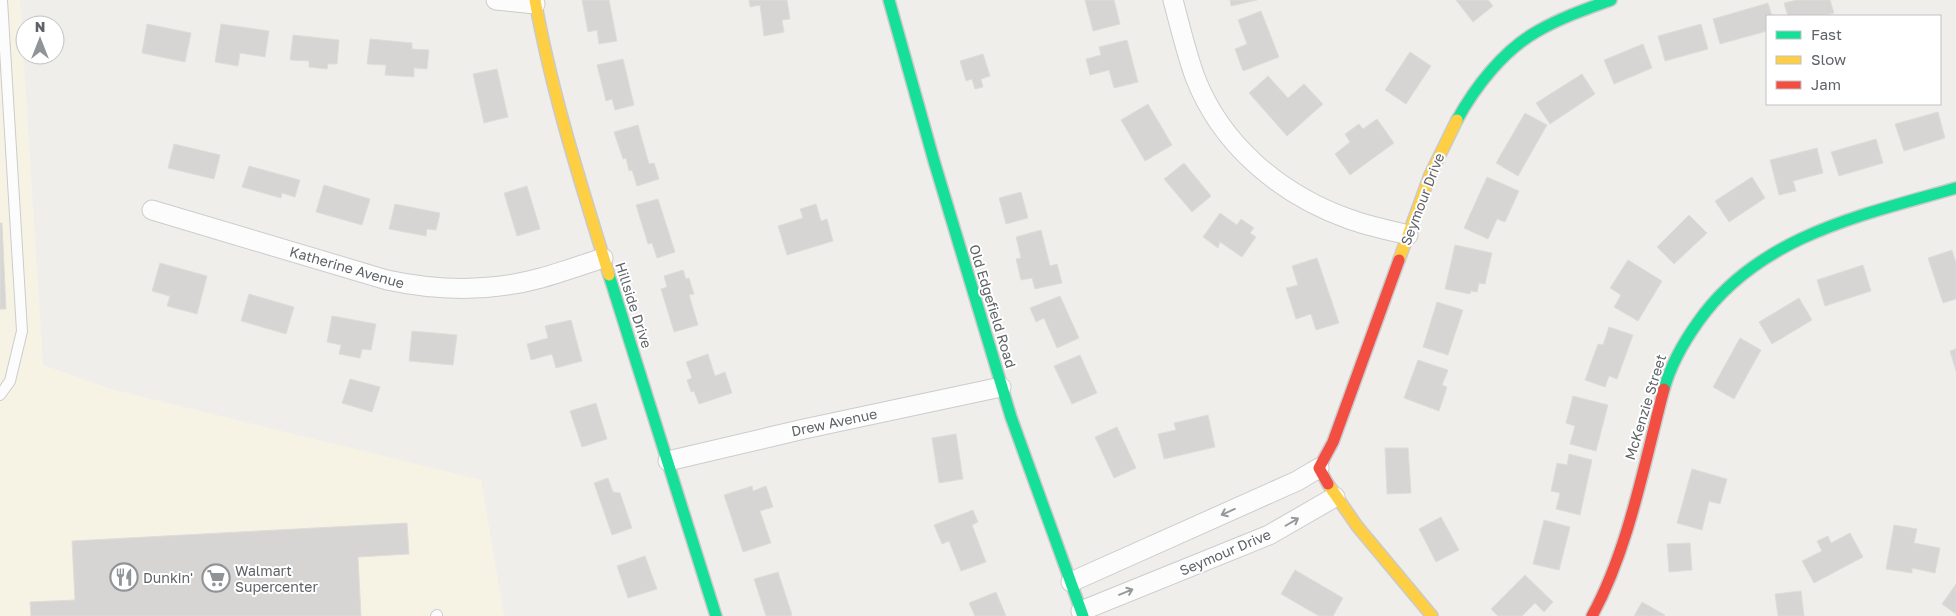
<svg xmlns="http://www.w3.org/2000/svg" width="1956" height="616" viewBox="0 0 1956 616" font-family="'Golos Text',sans-serif">
<style>
.commercial{fill:#f7f3e4}
.building{fill:#d6d5d3;stroke:#deddd9}
.lines{fill:none;stroke-linecap:round;stroke-linejoin:round}
.lane-casing{stroke:#cbcccc;stroke-width:12}
.street-casing{stroke:#cbcccc;stroke-width:21}
.fast-casing{stroke:#cacacb;stroke-width:14}
.slow-casing{stroke:#cacacb;stroke-width:14}
.jam-casing{stroke:#cacacb;stroke-width:14}
.lane{stroke:#fdfcfc;stroke-width:10}
.street{stroke:#fdfcfc;stroke-width:19}
.fast{stroke:#16e098;stroke-width:11}
.slow{stroke:#ffcf43;stroke-width:11}
.jam{stroke:#f24e42;stroke-width:11}
.oneway{stroke:#96999c}
.labels{text-anchor:middle;dominant-baseline:central;stroke-width:4;stroke-linejoin:round;paint-order:stroke}
.street-label{font-size:14px;fill:#5f6368;stroke:#fff}
.poi-label{font-size:14px;fill:#5f6368;stroke:#fff;text-anchor:start}
</style>
<rect width="100%" height="100%" fill="#efeeea"/>
<polygon class="commercial" points="0,0 20,0 43,365 111,389 481,480 504,616 0,616"/>
<g class="building">
<polygon points="582,0 609,0 617,41 599,44 597,30 588,32"/>
<polygon points="749,0 787,0 790,19 782,20 784,32 764,36 760,5 750,7"/>
<polygon points="1085,0 1114,0 1120,24 1093,31"/>
<polygon points="1230,0 1257,0 1231,6"/>
<polygon points="1456,0 1488,0 1493,6 1473,22"/>
<polygon points="1797,0 1830,0 1834,13 1823,16 1788,16 1784,3"/>
<polygon points="1768,3 1772,16 1767,16 1767,31 1720,44 1713,19"/>
<polygon points="1261,11 1279,57 1243,71 1235,49 1247,44 1238,20"/>
<polygon points="147,24 191,33 185,62 142,53"/>
<polygon points="221,24 269,31 265,57 240,53 238,66 215,62"/>
<polygon points="1701,24 1708,49 1665,61 1658,36"/>
<polygon points="293,35 339,40 337,64 328,64 327,69 309,67 309,61 290,60"/>
<polygon points="370,39 412,43 412,49 429,50 427,69 414,68 414,77 385,75 386,65 367,64"/>
<polygon points="1127,40 1138,82 1114,88 1109,70 1090,75 1086,59 1101,55 1099,47"/>
<polygon points="1643,44 1652,68 1614,84 1604,60"/>
<polygon points="1410,52 1431,66 1406,104 1385,90"/>
<polygon points="983,54 990,76 981,79 983,87 975,89 972,79 966,81 960,61"/>
<polygon points="623,59 634,105 615,110 612,99 606,101 597,65"/>
<polygon points="497,69 508,117 484,123 473,74"/>
<polygon points="1582,74 1595,94 1550,124 1536,103"/>
<polygon points="1268,76 1288,98 1304,84 1323,104 1287,136 1249,93"/>
<polygon points="1148,104 1172,145 1145,161 1121,120"/>
<polygon points="1938,112 1945,138 1904,151 1895,124"/>
<polygon points="1525,113 1547,125 1518,176 1496,163"/>
<polygon points="1377,119 1394,143 1350,175 1335,154 1350,142 1345,134 1359,124 1363,129"/>
<polygon points="638,125 649,164 654,163 659,179 637,186 632,170 629,171 626,158 623,159 614,132"/>
<polygon points="1876,139 1883,163 1839,176 1831,152"/>
<polygon points="174,144 220,155 214,179 168,168"/>
<polygon points="1817,148 1823,173 1793,181 1796,191 1779,195 1770,160"/>
<polygon points="1184,163 1211,196 1192,212 1164,179"/>
<polygon points="249,166 300,180 295,197 282,193 281,198 242,187"/>
<polygon points="1487,177 1519,191 1505,222 1497,219 1488,239 1464,228"/>
<polygon points="1752,177 1765,198 1729,222 1715,201"/>
<polygon points="324,185 370,199 362,225 316,212"/>
<polygon points="527,186 540,229 517,236 504,193"/>
<polygon points="1021,192 1028,218 1006,224 999,198"/>
<polygon points="658,199 675,252 657,258 652,243 648,244 636,205"/>
<polygon points="395,204 440,213 436,230 427,229 426,236 389,229"/>
<polygon points="816,204 821,221 827,219 833,241 787,255 778,226 803,218 800,209"/>
<polygon points="1220,213 1237,225 1241,219 1254,228 1250,233 1256,237 1242,257 1220,242 1218,248 1203,237"/>
<polygon points="1689,215 1707,233 1674,264 1657,247"/>
<polygon points="0,223 2,223 6,309 0,309"/>
<polygon points="1041,230 1050,266 1057,264 1062,283 1035,289 1032,278 1021,280 1016,259 1021,258 1016,237"/>
<polygon points="1455,245 1492,253 1485,284 1479,283 1477,292 1471,291 1470,294 1445,289"/>
<polygon points="1952,250 1956,263 1956,299 1943,303 1928,258"/>
<polygon points="1317,258 1339,323 1316,330 1311,314 1296,319 1286,288 1298,285 1292,266"/>
<polygon points="1628,260 1662,281 1638,321 1614,307 1621,295 1610,288"/>
<polygon points="160,263 207,276 197,314 167,306 170,296 152,291"/>
<polygon points="1863,265 1871,291 1825,306 1817,280"/>
<polygon points="683,270 686,279 689,278 694,294 689,295 698,325 674,332 661,289 667,287 664,276"/>
<polygon points="249,294 294,307 286,334 241,321"/>
<polygon points="1060,296 1079,338 1057,348 1044,318 1036,322 1030,308"/>
<polygon points="1799,298 1812,320 1772,344 1759,322"/>
<polygon points="1437,302 1463,310 1448,355 1423,347"/>
<polygon points="332,316 376,324 371,350 362,349 360,358 339,354 341,345 327,342"/>
<polygon points="571,320 582,361 556,368 552,354 531,360 527,344 548,338 545,326"/>
<polygon points="1609,327 1633,335 1617,379 1609,376 1605,387 1585,380 1598,344 1603,345"/>
<polygon points="412,331 457,335 453,365 409,361"/>
<polygon points="1740,338 1761,350 1734,399 1713,387"/>
<polygon points="1956,349 1956,371 1950,351"/>
<polygon points="708,354 715,376 725,372 732,393 699,404 694,391 691,392 687,380 692,378 686,362"/>
<polygon points="1080,355 1097,393 1072,404 1054,366"/>
<polygon points="1418,360 1448,370 1442,385 1447,387 1439,411 1404,398"/>
<polygon points="350,379 380,387 372,412 342,403"/>
<polygon points="1573,396 1608,405 1596,451 1570,444 1575,426 1566,423"/>
<polygon points="596,403 607,439 582,447 570,411"/>
<polygon points="1208,415 1215,447 1164,459 1158,434 1176,430 1174,423"/>
<polygon points="1117,427 1136,468 1114,478 1095,437"/>
<polygon points="956,434 963,479 939,483 932,438"/>
<polygon points="1385,448 1408,448 1411,493 1387,494"/>
<polygon points="1569,454 1592,460 1580,515 1556,509 1560,493 1551,491 1557,463 1567,465"/>
<polygon points="1692,469 1727,479 1720,504 1709,501 1702,530 1677,523"/>
<polygon points="608,478 613,492 620,493 632,528 612,535 594,483"/>
<polygon points="752,486 753,491 766,486 773,507 760,511 771,543 743,552 724,495"/>
<polygon points="973,510 978,522 972,525 986,562 961,571 949,541 942,544 934,525"/>
<polygon points="1441,517 1459,550 1436,562 1419,529"/>
<polygon points="1544,520 1570,527 1559,570 1533,564"/>
<polygon points="407,523 409,554 358,557 361,616 31,616 30,602 75,600 72,541"/>
<polygon points="1894,525 1917,529 1914,543 1940,548 1935,573 1912,568 1912,573 1886,569"/>
<polygon points="1850,533 1863,557 1814,583 1802,561 1822,551 1817,541 1828,536 1831,543"/>
<polygon points="1690,543 1692,570 1669,572 1667,544"/>
<polygon points="645,556 657,589 628,598 617,566"/>
<polygon points="1295,570 1343,598 1333,616 1319,616 1281,594"/>
<polygon points="778,572 792,615 789,616 766,616 754,579"/>
<polygon points="1525,575 1553,602 1544,612 1535,603 1522,616 1498,616 1491,609"/>
<polygon points="1956,584 1956,614 1942,604"/>
<polygon points="1801,591 1804,616 1778,616 1775,594"/>
<polygon points="996,592 1006,616 975,616 969,603"/>
<polygon points="1642,602 1665,615 1664,616 1634,616"/>
</g>
<g class="lines">
<g class="lane-casing">
<g id="lane">
<polyline points="0,395 10,381 22,331 2,0"/>
<polyline points="436,616 437,615"/>
</g>
</g>
<g class="street-casing">
<g id="street">
<polyline points="496,0 535,4"/>
<path d="M1173,0C1180,26 1186,52 1195,77C1221,145 1281,195 1349,219C1368,226 1388,230 1408,235"/>
<path d="M152,210L387,280C438,291 490,292 541,278C562,272 582,265 603,258"/>
<polyline points="668,461 804,429 1001,387"/>
<polyline points="1071,582 1297,481 1319,468"/>
<polyline points="1081,611 1269,535 1335,497"/>
</g>
</g>
<g class="fast-casing">
<g id="fast">
<polyline points="889,0 934,161 1011,417 1083,616"/>
<path d="M1457,120C1475,87 1503,51 1536,32C1560,18 1586,9 1611,0"/>
<polyline points="609,275 716,616"/>
<path d="M1664,389C1671,364 1683,343 1698,322C1758,236 1862,215 1956,188"/>
</g>
</g>
<g class="slow-casing">
<g id="slow">
<path d="M535,0C552,94 581,184 609,275"/>
<polyline points="1399,260 1430,175 1457,120"/>
<polyline points="1328,484 1357,526 1432,616"/>
</g>
</g>
<g class="jam-casing">
<g id="jam">
<polyline points="1328,484 1319,468 1333,442 1399,260"/>
<path d="M1592,616C1629,548 1644,464 1664,389"/>
</g>
</g>
<use href="#lane" class="lane"/>
<use href="#street" class="street"/>
<use href="#fast" class="fast"/>
<use href="#slow" class="slow"/>
<use href="#jam" class="jam"/>
</g>
<defs><path id="oneway-shaft" d="M-6 0H5M1.5-3L5.5 0L1.5 3" fill="none" stroke-width="1.6" stroke-linecap="round" stroke-linejoin="round" transform="scale(1.25)"/></defs>
<g class="oneway">
<use href="#oneway-shaft" transform="translate(1228 512) rotate(156)"/>
<use href="#oneway-shaft" transform="translate(1292 522) rotate(-30)"/>
<use href="#oneway-shaft" transform="translate(1126 592) rotate(-22)"/>
</g>
<defs>
<g id="restaurant-ring" transform="scale(1.4375)"><circle r="9.5" fill="#fff" stroke="#919496" stroke-width="1.5"/><path d="M-5-6h1v4h1v-4h1v4h1v-4h1v5L-1.5 .5V6h-2V.5L-5-1ZM5-6V6H3V1.5H1.5Q1.5-4 5-6Z" fill="#919496"/></g>
<g id="supermarket-ring" transform="scale(1.4375)"><circle r="9.5" fill="#fff" stroke="#919496" stroke-width="1.5"/><path d="M-6-5.5h2.5l.6 2H6L4.5 2H-2.5L-4.4-4H-6ZM-1.5 3.2a1.3 1.3 0 1 0 .1 0ZM3 3.2a1.3 1.3 0 1 0 .1 0Z" fill="#919496"/></g>
</defs>
<g fill-rule="evenodd">
<use href="#restaurant-ring" x="124" y="577"/>
<use href="#supermarket-ring" x="216" y="578"/>
</g>
<g class="labels">
<g class="street-label">
<text transform="translate(1422 199) rotate(-69)">Seymour Drive</text>
<text transform="translate(347 267) rotate(16)">Katherine Avenue</text>
<text transform="translate(634 305) rotate(72)">Hillside Drive</text>
<text transform="translate(993 306) rotate(73)">Old Edgefield Road</text>
<text transform="translate(1645 407) rotate(-73)">McKenzie Street</text>
<text transform="translate(834 422) rotate(-12)">Drew Avenue</text>
<text transform="translate(1225 552) rotate(-23)">Seymour Drive</text>
</g>
<g class="poi-label">
<text x="235" y="570">Walmart<tspan x="235" dy="16">Supercenter</tspan></text>
<text x="143" y="577">Dunkin'</text>
</g>
</g>
<rect x="1766" y="15" width="175" height="90" fill="#ffffff" stroke="#bfc1c3"/>
<rect x="1776" y="31" width="25" height="8" fill="#16e098" stroke="#bfc1c3"/>
<text x="1811" y="40" font-size="15" fill="#5f6368">Fast</text>
<rect x="1776" y="56" width="25" height="8" fill="#ffcf43" stroke="#bfc1c3"/>
<text x="1811" y="65" font-size="15" fill="#5f6368">Slow</text>
<rect x="1776" y="81" width="25" height="8" fill="#f24e42" stroke="#bfc1c3"/>
<text x="1811" y="90" font-size="15" fill="#5f6368">Jam</text>
<g transform="translate(40 40)"><circle r="24" fill="#ffffff" stroke="#bfc1c3"/>
<path d="M0-4L9 19L0 12L-9 19Z" fill="#919496"/>
<text y="-8" font-size="14" font-weight="bold" text-anchor="middle" fill="#5f6368">N</text>
</g>
</svg>
